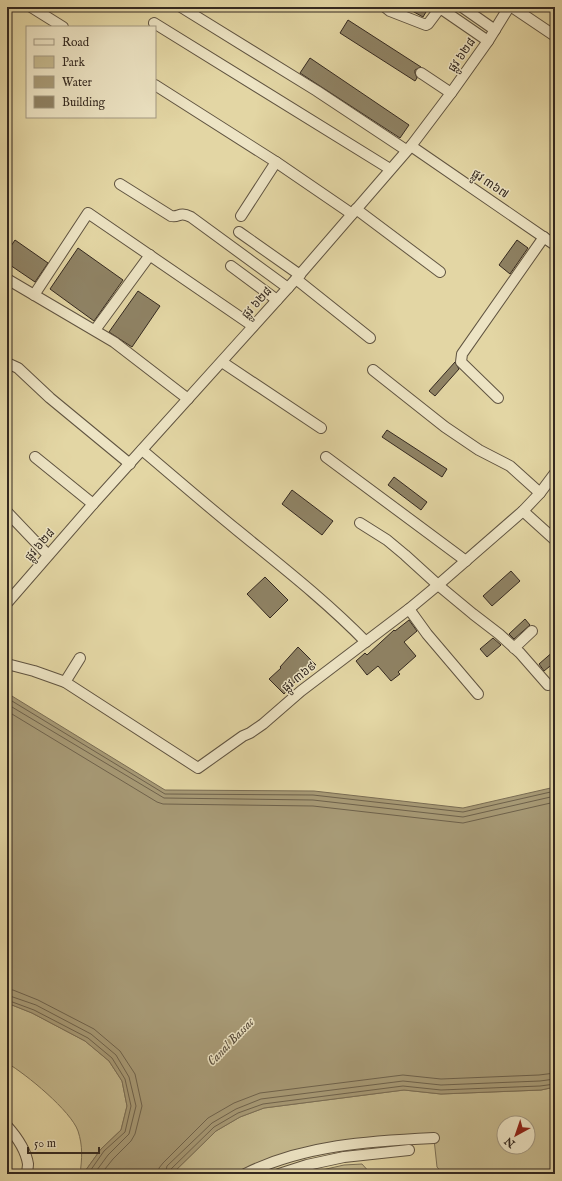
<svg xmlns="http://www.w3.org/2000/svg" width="562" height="1181" viewBox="0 0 562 1181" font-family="'IM FELL English','Noto Sans Khmer',serif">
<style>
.green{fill:#c5b98e;stroke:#7c7157;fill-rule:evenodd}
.water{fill:#a89b77;stroke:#7a6d54}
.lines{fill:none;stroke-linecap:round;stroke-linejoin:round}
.shore{stroke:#6e624c;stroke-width:1}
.building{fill:#8f8365;stroke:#342920}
.minor-casing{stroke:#605441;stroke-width:12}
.minor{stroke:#ede4c4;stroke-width:10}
.labels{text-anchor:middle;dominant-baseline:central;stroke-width:3;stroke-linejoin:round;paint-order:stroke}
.street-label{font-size:12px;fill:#342920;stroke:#ede4c4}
.water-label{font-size:13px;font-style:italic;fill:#574b3a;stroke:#ede4c4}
</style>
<rect width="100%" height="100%" fill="#e3d6a4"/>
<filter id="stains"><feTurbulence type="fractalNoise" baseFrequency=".005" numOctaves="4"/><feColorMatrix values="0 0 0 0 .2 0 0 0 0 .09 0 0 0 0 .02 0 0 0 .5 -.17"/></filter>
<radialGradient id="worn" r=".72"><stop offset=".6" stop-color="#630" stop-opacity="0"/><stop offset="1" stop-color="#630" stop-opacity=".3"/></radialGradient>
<g class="green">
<path d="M7,1003L32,1013L85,1041L109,1061L122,1081L127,1106L121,1130L101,1149L83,1174H80C82,1159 83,1146 78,1131C71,1111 26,1074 7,1063Z"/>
<path d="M555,1087V1174H443L437,1167L434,1139L343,1145L245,1174H172L216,1131L240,1117L264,1108L404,1090L441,1094L541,1090ZM504,1123H528V1147H504Z"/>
<polygon points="362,1164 371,1174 304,1174 344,1165"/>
</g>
<polygon class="water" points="7,693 165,790 314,791 463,808 555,787 555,1087 541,1090 441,1094 404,1090 264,1108 240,1117 216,1131 172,1174 83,1174 101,1149 121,1130 127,1106 122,1081 109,1061 85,1041 32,1013 7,1003"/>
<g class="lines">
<g class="shore">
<polyline points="7,698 165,794 313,795 463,812 555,791"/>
<polyline points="7,704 164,798 313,800 463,817 555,796"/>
<polyline points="7,711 157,802 163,804 313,806 463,823 555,802"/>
<polyline points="7,989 13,990 38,1000 94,1029 120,1051 135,1074 142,1106 135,1134 131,1141 113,1159 101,1174"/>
<polyline points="7,995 36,1005 91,1034 116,1055 129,1077 136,1106 129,1134 108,1155 94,1174"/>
<polyline points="7,1000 34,1010 88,1038 112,1058 125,1079 131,1106 125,1132 104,1151 88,1174"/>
<polyline points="159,1174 159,1168 163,1163 208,1118 234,1103 260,1093 403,1075 441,1079 539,1075 555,1073"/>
<polyline points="165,1174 167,1166 212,1123 236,1109 261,1099 403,1081 441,1085 540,1081 555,1079"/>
<polyline points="170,1174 171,1169 214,1127 238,1113 263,1104 403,1086 441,1090 540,1086 555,1084"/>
</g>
</g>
<g class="building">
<polygon points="405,7 429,7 423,17"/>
<polygon points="348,20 421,67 415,70 415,73 417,78 415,81 340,33"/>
<polygon points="310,58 409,125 400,138 300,73"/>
<polygon points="15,240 48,263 35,282 7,263 7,252"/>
<polygon points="517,240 528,248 510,274 499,265"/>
<polygon points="78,248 123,280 94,321 50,289"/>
<polygon points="138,291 160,306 132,347 109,332"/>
<polygon points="455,362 459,369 435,396 429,391"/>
<polygon points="387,430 447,469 442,477 382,437"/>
<polygon points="394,477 427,502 421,510 388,485"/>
<polygon points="292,490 333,521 322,535 282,504"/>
<polygon points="511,571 520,581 492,606 483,596"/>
<polygon points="265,577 288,600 270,618 247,594"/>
<polygon points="525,619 530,625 514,639 509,634"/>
<polygon points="409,620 417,631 404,642 416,656 398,672 400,674 391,681 378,666 367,675 356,661 365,653 367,655 394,630 395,631"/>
<polygon points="493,638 501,645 487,657 480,649"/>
<polygon points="298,647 316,665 304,676 302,674 284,694 269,679 281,668 280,667"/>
<polygon points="555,650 555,662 544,671 539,664"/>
</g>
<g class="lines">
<g class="minor-casing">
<g id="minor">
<polyline points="31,7 63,27"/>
<polyline points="181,7 317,91 406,150"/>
<polyline points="385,7 390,11 426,25 428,24 440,8 488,41"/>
<polyline points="462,7 495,30"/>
<polyline points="512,7 555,36"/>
<polyline points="154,23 390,169"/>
<polyline points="421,73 451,93"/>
<polyline points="155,85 276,162 352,214"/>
<polyline points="411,146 555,245"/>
<path d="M120,184L171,216C180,218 178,211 191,217L288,288"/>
<polyline points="356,209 440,272"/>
<polyline points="241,216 276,162"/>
<polyline points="239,232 300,275"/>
<polyline points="231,266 277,300"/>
<polyline points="7,279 114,342 188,399"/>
<polyline points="296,279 370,338"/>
<polyline points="34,295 88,213 253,326"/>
<polyline points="95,330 150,255"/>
<polyline points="222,362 321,428"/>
<polyline points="7,363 18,368 50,398 130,464"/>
<polyline points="373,370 445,427 479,450 510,466 540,493"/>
<polyline points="498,398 461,362 462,354 544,237"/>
<path d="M142,450C174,477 205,504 237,530C281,566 326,601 366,642"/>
<polyline points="35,457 93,504"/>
<polyline points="326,457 466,561"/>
<polyline points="523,511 555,540"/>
<polyline points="7,512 48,555"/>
<polyline points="360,523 387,540 405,555 438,585 473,614 499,634 520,653 548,685"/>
<polyline points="7,603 93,504 296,279 411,146 451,93 488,41 509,7"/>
<polyline points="409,609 427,634 478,694"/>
<polyline points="514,648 532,631"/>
<polyline points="7,664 34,671 65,682 198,768 243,736 250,733 263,724 301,691 409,609 438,585 523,511 540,493 555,473"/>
<polyline points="65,682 80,658"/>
<path d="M7,1126C16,1136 26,1151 28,1164C28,1167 27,1171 27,1174"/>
<path d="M245,1174C303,1145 370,1141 434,1138"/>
<polyline points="279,1174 307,1165 344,1157 409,1150"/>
</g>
</g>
<use href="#minor" class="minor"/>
</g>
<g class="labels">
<g class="street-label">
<text transform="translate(462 55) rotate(-55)">ផ្លូវ ៦២៨</text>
<text transform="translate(490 184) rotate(34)">ផ្លូវ ៣៦៧</text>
<text transform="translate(257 303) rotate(-48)">ផ្លូវ ៦២៨</text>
<text transform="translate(40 545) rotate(-49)">ផ្លូវ ៦២៨</text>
<text transform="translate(299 677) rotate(-39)">ផ្លូវ ៣៦៩</text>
</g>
<g class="water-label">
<text transform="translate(231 1042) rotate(-46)">Canal Bassac</text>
</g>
</g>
<rect width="562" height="1181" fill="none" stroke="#e3d6a4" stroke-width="24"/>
<rect x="8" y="8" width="546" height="1165" fill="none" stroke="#342920" stroke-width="2"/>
<rect x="12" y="12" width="538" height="1157" fill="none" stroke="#342920"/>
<rect x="26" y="26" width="130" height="92" fill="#ede4c4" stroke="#a39982"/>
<rect x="34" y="39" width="20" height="6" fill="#ede4c4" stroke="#a39982"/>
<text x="62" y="46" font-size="12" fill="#342920">Road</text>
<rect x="34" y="56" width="20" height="12" fill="#c5b98e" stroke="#a39982"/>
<text x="62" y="66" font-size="12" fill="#342920">Park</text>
<rect x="34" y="76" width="20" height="12" fill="#a89b77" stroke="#a39982"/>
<text x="62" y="86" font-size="12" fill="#342920">Water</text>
<rect x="34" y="96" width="20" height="12" fill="#8f8365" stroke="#a39982"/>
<text x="62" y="106" font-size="12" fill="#342920">Building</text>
<g transform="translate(516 1135) rotate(220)"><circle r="19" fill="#ede4c4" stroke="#a39982"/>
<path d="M0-3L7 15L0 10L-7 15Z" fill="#8f2418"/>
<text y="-6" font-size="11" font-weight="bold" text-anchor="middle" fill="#342920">N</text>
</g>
<path d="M28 1147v6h71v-6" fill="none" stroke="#342920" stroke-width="2"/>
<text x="34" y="1147" font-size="12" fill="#342920" stroke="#ede4c4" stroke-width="3" paint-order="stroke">50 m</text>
<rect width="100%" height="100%" filter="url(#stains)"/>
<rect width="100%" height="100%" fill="url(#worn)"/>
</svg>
